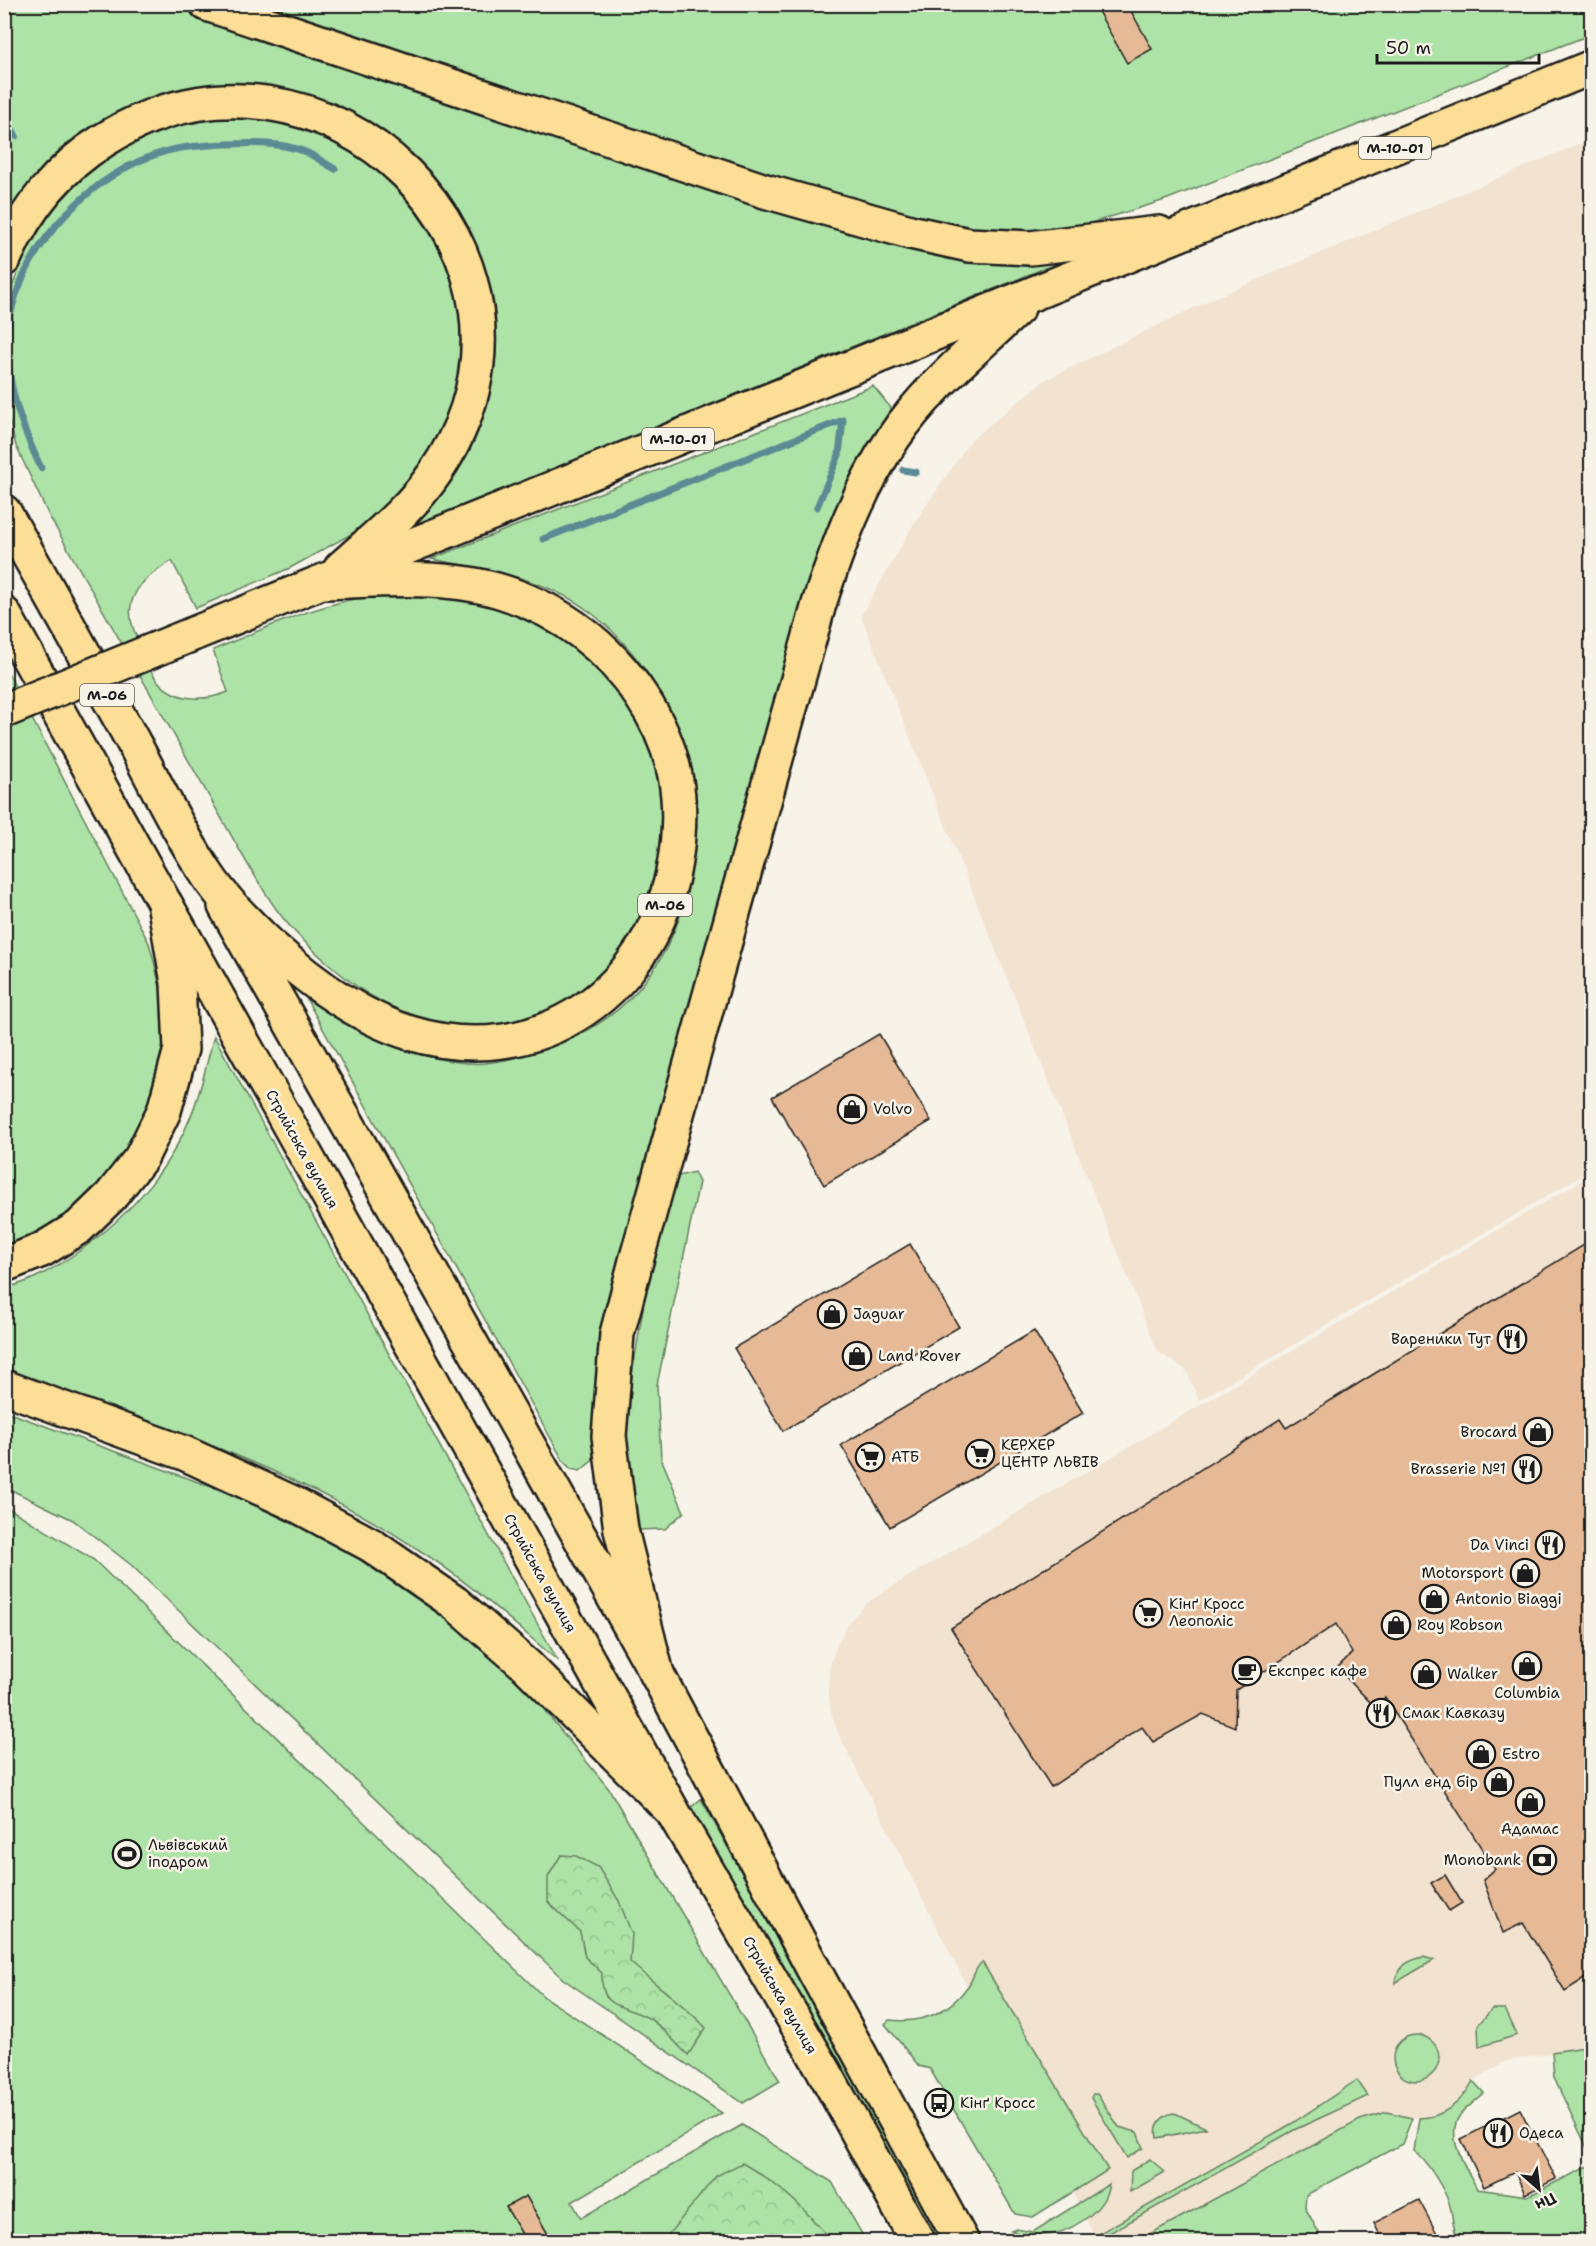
<svg xmlns="http://www.w3.org/2000/svg" width="1596" height="2246" viewBox="0 0 1596 2246" font-family="'Shantell Sans',sans-serif">
<style>
.built{fill:#f2e2d0}
.grass{fill:#ade3a6;stroke:#648061;stroke-width:1.5}
.forest{fill:url(#forest-crowns);stroke:#648061;stroke-width:1.5}
.lines{fill:none;stroke-linecap:round;stroke-linejoin:round}
.stream{stroke:#5b8a94;stroke-width:7}
.building{fill:#e7ba97;stroke:#1c1c1c;stroke-width:1.5}
.primary-casing{stroke:#1c1c1c;stroke-width:38}
.trunk-casing{stroke:#1c1c1c;stroke-width:38}
.primary{stroke:#fcde96;stroke-width:33}
.trunk{stroke:#fcde96;stroke-width:33}
.trunk-bridge-casing{stroke:#1c1c1c;stroke-width:38;stroke-linecap:butt}
.trunk-bridge{stroke:#fcde96;stroke-width:33}
.labels{text-anchor:middle;dominant-baseline:central;stroke-width:5;stroke-linejoin:round;paint-order:stroke}
.shield{fill:#f7f3e8;stroke:#5e5c59;stroke-width:1.5}
.shield-label{font-size:14px;font-weight:bold;fill:#1c1c1c}
.poi-label{font-size:15px;fill:#1c1c1c;stroke:#f7f3e8;text-anchor:start}
.street-label{font-size:15px;fill:#1c1c1c;stroke:#f7f3e8}
</style>
<defs>
<pattern id="forest-crowns" width="20" height="18" patternUnits="userSpaceOnUse" patternTransform="scale(1.5)"><rect width="20" height="18" fill="#ade3a6"/><path d="M2 6a3 3 0 1 1 6 0M12 15a3 3 0 1 1 6 0" fill="none" stroke="#94c28e"/></pattern>
</defs>
<rect width="100%" height="100%" fill="#f7f3e8"/>
<filter id="ink" filterUnits="userSpaceOnUse"><feTurbulence type="fractalNoise" baseFrequency=".0167" numOctaves="2"/><feDisplacementMap in="SourceGraphic" scale="12" xChannelSelector="R" yChannelSelector="G"/><feConvolveMatrix kernelMatrix="1 2 1 2 8 2 1 2 1" color-interpolation-filters="sRGB"/></filter>
<g filter="url(#ink)">
<g class="built">
<polygon points="1591,139 1591,1170 1199,1400 1186,1370 1158,1352 861,616 915,522 971,440 1045,380 1212,299"/>
<polygon points="1591,1175 1591,2046 1506,2061 1473,2081 1461,2100 1445,2111 1425,2118 1399,2116 1387,2112 1377,2114 1360,2120 1137,2241 1097,2241 839,1735 831,1712 828,1689 830,1665 838,1642 850,1621 866,1604 886,1590"/>
</g>
<g class="grass">
<polygon points="181,4 897,242 1067,259 395,533 445,481 466,446 481,411 490,340 387,144 169,99 5,231 5,5"/>
<polygon points="1591,4 1592,34 1165,200 1078,227 979,234 909,220 264,5"/>
<path d="M219,118L254,119L292,125L330,139L370,162L395,183L438,238L464,301L465,368L429,460L405,488L364,527L290,568L196,608L172,561C159,569 142,579 135,594C125,612 133,630 141,647C145,656 148,668 154,676C171,702 203,702 228,692L213,650C270,626 327,599 389,594C451,589 521,607 573,639C584,646 593,660 601,670C610,680 621,690 629,701C666,753 676,831 655,891C638,939 594,995 546,1014C490,1036 423,1027 373,997C346,981 302,942 283,918C269,901 258,881 247,863L48,514L16,446L5,405V304L29,245L56,206L92,168L137,140L178,126Z"/>
<path d="M873,386L891,408L843,491L813,569L719,906L592,1461L580,1471L571,1469L564,1462L307,1000C357,1029 408,1058 467,1063C491,1066 534,1054 556,1045C659,1007 702,905 693,800C692,788 693,774 690,762C677,708 634,645 590,612C544,577 485,569 431,559Z"/>
<path d="M5,667L149,943C157,971 164,999 166,1028C169,1088 123,1171 77,1207C55,1224 29,1235 5,1246L4,775C16,755 8,744 5,725C1,706 5,685 5,667Z"/>
<path d="M214,1036L558,1661C512,1622 467,1580 416,1548C290,1465 145,1421 5,1370L4,1288C31,1283 56,1267 78,1252C132,1214 177,1162 197,1099C204,1078 208,1057 214,1036Z"/>
<polygon points="694,1172 699,1182 657,1385 661,1458 684,1512 665,1529 635,1530 623,1430 650,1266 670,1178"/>
<polygon points="4,1411 231,1494 362,1557 442,1609 514,1673 609,1789 780,2081 743,2103 563,1979 130,1564 73,1520 5,1487"/>
<polygon points="5,1506 94,1560 544,1997 722,2113 572,2202 581,2218 742,2125 832,2182 866,2241 5,2242"/>
<polygon points="701,1799 944,2237 942,2241 938,2241 688,1810"/>
<path d="M1423,1957L1434,1960L1395,1983C1398,1966 1407,1961 1423,1957Z"/>
<path d="M982,1962L1108,2170L1033,2217L1015,2214L930,2069L919,2066L885,2024L889,2020C922,2024 948,2014 968,1986C974,1978 974,1969 982,1962Z"/>
<polygon points="1492,2009 1505,2009 1517,2035 1479,2047 1478,2025"/>
<circle cx="1416" cy="2058" r="23"/>
<polygon points="1591,2046 1592,2046 1591,2156 1554,2078 1552,2052"/>
<polygon points="1357,2080 1368,2096 1294,2130 1095,2241 1086,2241 1291,2124"/>
<path d="M1473,2081L1484,2093C1477,2100 1467,2107 1460,2115C1444,2138 1467,2168 1477,2189L1528,2196L1591,2165V2241H1459C1453,2230 1453,2221 1451,2210C1448,2194 1427,2160 1414,2151L1419,2118C1443,2118 1462,2102 1473,2081Z"/>
<polygon points="1093,2094 1097,2094 1119,2127 1137,2132 1143,2148 1127,2158 1091,2098"/>
<polygon points="1387,2112 1412,2118 1402,2144 1306,2195 1305,2207 1319,2233 1315,2241 1137,2241 1360,2120"/>
<path d="M1173,2113L1177,2114L1206,2128L1157,2138C1154,2125 1161,2116 1173,2113Z"/>
<polygon points="1150,2159 1165,2172 1130,2192 1131,2171"/>
<path d="M1109,2184C1105,2213 1067,2235 1039,2236C1030,2237 1020,2234 1011,2231L1016,2229L1033,2232Z"/>
</g>
<g class="forest">
<path d="M561,1855L576,1856L598,1867L619,1901L632,1934L630,1962C655,1985 683,2003 706,2028L688,2055C676,2044 664,2028 650,2019C624,2004 600,2011 602,1973L585,1957L580,1932L548,1902V1877Z"/>
<path d="M742,2163C779,2184 805,2208 831,2241H663L716,2176Z"/>
</g>
<g class="lines">
<g class="stream">
<polyline points="4,115 16,136"/>
<path d="M41,468C19,421 0,369 10,315C28,240 93,172 167,151C186,146 206,145 226,144C250,143 279,142 303,151C314,155 324,163 335,169"/>
<polyline points="903,470 916,472"/>
<polyline points="543,539 843,420 839,455 817,507"/>
</g>
</g>
<g class="building">
<polygon points="1094,4 1127,4 1152,49 1127,63"/>
<polygon points="879,1034 931,1121 824,1185 772,1097"/>
<polygon points="1592,1240 1592,1974 1565,1991 1523,1923 1503,1933 1483,1880 1495,1869 1385,1698 1372,1704 1337,1668 1352,1653 1336,1624 1236,1690 1235,1727 1203,1714 1153,1742 1142,1727 1051,1787 951,1628 1280,1419 1286,1428"/>
<polygon points="910,1244 959,1327 783,1431 734,1348"/>
<polygon points="1034,1331 1083,1413 890,1527 841,1445"/>
<polygon points="1445,1875 1462,1903 1449,1911 1431,1883"/>
<polygon points="1520,2109 1556,2179 1525,2194 1515,2172 1484,2187 1461,2139"/>
<polygon points="526,2196 552,2241 526,2241 506,2207"/>
<polygon points="1419,2200 1441,2241 1383,2241 1374,2223"/>
</g>
<g class="lines">
<g class="primary-casing">
<g id="primary">
<polyline points="166,905 673,1812 823,2069 918,2242"/>
<polyline points="225,906 657,1674 815,1972 962,2242"/>
</g>
</g>
<g class="trunk-casing">
<g id="trunk">
<polyline points="207,4 765,191 910,232 969,245 1030,248 1159,233"/>
<path d="M4,259C25,210 59,168 104,140C321,2 583,256 435,473C410,510 373,539 341,568"/>
<path d="M4,512C47,587 89,663 131,738C156,784 179,833 208,876C223,899 251,927 271,946C311,982 358,1017 410,1033C539,1073 655,989 675,861C685,799 676,748 641,696C608,647 563,612 506,593C450,574 385,580 327,582"/>
<polyline points="4,614 164,902 178,983 181,1049 164,1111 141,1158 111,1196 79,1227 42,1250 4,1265"/>
<polyline points="193,634 1592,67"/>
<polyline points="4,1387 184,1453 293,1503 371,1545 455,1603 526,1665 673,1812"/>
<path d="M657,1674L621,1530L609,1436L617,1334L636,1261L819,604C838,546 859,488 894,437C927,388 976,349 1018,308"/>
</g>
</g>
<use href="#primary" class="primary"/>
<use href="#trunk" class="trunk"/>
<g class="trunk-bridge-casing">
<polyline id="trunk-bridge" points="4,711 193,634"/>
</g>
<use href="#trunk-bridge" class="trunk-bridge"/>
</g>
</g>
<defs>
<g id="shop-ring" transform="scale(1.5)"><circle r="9.5" fill="#f7f3e8" stroke="#1c1c1c" stroke-width="1.5"/><path d="M-5-2.5h2.3a2.7 3.5 0 0 1 5.4 0H5L5.5 6h-11ZM-1.5-2.5h3a1.5 2.3 0 0 0-3 0Z" fill="#1c1c1c"/></g>
<g id="restaurant-ring" transform="scale(1.5)"><circle r="9.5" fill="#f7f3e8" stroke="#1c1c1c" stroke-width="1.5"/><path d="M-5-6h1v4h1v-4h1v4h1v-4h1v5L-1.5 .5V6h-2V.5L-5-1ZM5-6V6H3V1.5H1.5Q1.5-4 5-6Z" fill="#1c1c1c"/></g>
<g id="supermarket-ring" transform="scale(1.5)"><circle r="9.5" fill="#f7f3e8" stroke="#1c1c1c" stroke-width="1.5"/><path d="M-6-5.5h2.5l.6 2H6L4.5 2H-2.5L-4.4-4H-6ZM-1.5 3.2a1.3 1.3 0 1 0 .1 0ZM3 3.2a1.3 1.3 0 1 0 .1 0Z" fill="#1c1c1c"/></g>
<g id="cafe-ring" transform="scale(1.5)"><circle r="9.5" fill="#f7f3e8" stroke="#1c1c1c" stroke-width="1.5"/><path d="M-5.5-4.5H6V0H3Q3 3.5 0 3.5H-2.5Q-5.5 3.5-5.5 0ZM3-3.2v2h1.7v-2ZM-6 4.5H4V6H-6Z" fill="#1c1c1c"/></g>
<g id="stadium-ring" transform="scale(1.5)"><circle r="9.5" fill="#f7f3e8" stroke="#1c1c1c" stroke-width="1.5"/><path d="M0-5a6.5 5 0 1 0 0 10a6.5 5 0 1 0 0-10ZM-3.5-1.8h7v3.6h-7Z" fill="#1c1c1c"/></g>
<g id="bank-ring" transform="scale(1.5)"><circle r="9.5" fill="#f7f3e8" stroke="#1c1c1c" stroke-width="1.5"/><path d="M-6-4H6V4H-6ZM0-2.3a2.3 2.3 0 1 0 0 4.6a2.3 2.3 0 1 0 0-4.6Z" fill="#1c1c1c"/></g>
<g id="bus-ring" transform="scale(1.5)"><circle r="9.5" fill="#f7f3e8" stroke="#1c1c1c" stroke-width="1.5"/><path d="M-5-6H5V4H4V6H2V4H-2V6H-4V4H-5ZM-3.5-4V0h7V-4ZM-3.5 1.2v1.5H-2V1.2ZM2 1.2v1.5H3.5V1.2Z" fill="#1c1c1c"/></g>
</defs>
<g fill-rule="evenodd">
<use href="#shop-ring" x="852" y="1109"/>
<use href="#shop-ring" x="832" y="1314"/>
<use href="#restaurant-ring" x="1512" y="1339"/>
<use href="#shop-ring" x="857" y="1356"/>
<use href="#shop-ring" x="1538" y="1432"/>
<use href="#supermarket-ring" x="980" y="1454"/>
<use href="#supermarket-ring" x="870" y="1457"/>
<use href="#restaurant-ring" x="1527" y="1469"/>
<use href="#restaurant-ring" x="1550" y="1545"/>
<use href="#shop-ring" x="1525" y="1573"/>
<use href="#shop-ring" x="1434" y="1599"/>
<use href="#supermarket-ring" x="1148" y="1613"/>
<use href="#shop-ring" x="1396" y="1625"/>
<use href="#shop-ring" x="1527" y="1666"/>
<use href="#cafe-ring" x="1247" y="1671"/>
<use href="#shop-ring" x="1426" y="1674"/>
<use href="#restaurant-ring" x="1381" y="1713"/>
<use href="#shop-ring" x="1481" y="1754"/>
<use href="#shop-ring" x="1499" y="1782"/>
<use href="#shop-ring" x="1530" y="1802"/>
<use href="#stadium-ring" x="127" y="1854"/>
<use href="#bank-ring" x="1542" y="1860"/>
<use href="#bus-ring" x="939" y="2103"/>
<use href="#restaurant-ring" x="1498" y="2133"/>
</g>
<g class="labels">
<g class="shield">
<rect x="1359" y="137" width="72" height="22" rx="4.5"/>
<rect x="642" y="428" width="72" height="22" rx="4.5"/>
<rect x="80" y="684" width="54" height="22" rx="4.5"/>
<rect x="638" y="894" width="54" height="22" rx="4.5"/>
</g>
<g class="shield-label">
<text x="1395" y="148">М-10-01</text>
<text x="678" y="439">М-10-01</text>
<text x="107" y="695">М-06</text>
<text x="665" y="905">М-06</text>
</g>
<g class="poi-label">
<text x="873" y="1109">Volvo</text>
<text x="853" y="1314">Jaguar</text>
<text x="1491" y="1339" text-anchor="end">Вареники Тут</text>
<text x="878" y="1356">Land Rover</text>
<text x="1517" y="1432" text-anchor="end">Brocard</text>
<text x="1001" y="1445">КЕРХЕР<tspan x="1001" dy="17">ЦЕНТР ЛЬВІВ</tspan></text>
<text x="891" y="1457">АТБ</text>
<text x="1506" y="1469" text-anchor="end">Brasserie №1</text>
<text x="1529" y="1545" text-anchor="end">Da Vinci</text>
<text x="1504" y="1573" text-anchor="end">Motorsport</text>
<text x="1455" y="1599">Antonio Biaggi</text>
<text x="1169" y="1604">Кінґ Кросс<tspan x="1169" dy="17">Леополіс</tspan></text>
<text x="1417" y="1625">Roy Robson</text>
<text x="1268" y="1671">Експрес кафе</text>
<text x="1447" y="1674">Walker</text>
<text x="1527" y="1693" text-anchor="middle">Columbia</text>
<text x="1402" y="1713">Смак Кавказу</text>
<text x="1502" y="1754">Estro</text>
<text x="1478" y="1782" text-anchor="end">Пулл енд бір</text>
<text x="1530" y="1829" text-anchor="middle">Адамас</text>
<text x="148" y="1845">Львівський<tspan x="148" dy="17">іподром</tspan></text>
<text x="1521" y="1860" text-anchor="end">Monobank</text>
<text x="960" y="2103">Кінґ Кросс</text>
<text x="1519" y="2133">Одеса</text>
</g>
<g class="street-label">
<text transform="translate(302 1149) rotate(61)">Стрийська вулиця</text>
<text transform="translate(540 1573) rotate(61)">Стрийська вулиця</text>
<text transform="translate(780 1995) rotate(60)">Стрийська вулиця</text>
</g>
</g>
<rect width="1596" height="2246" fill="none" stroke="#f7f3e8" stroke-width="24"/>
<rect x="12" y="12" width="1572" height="2222" fill="none" stroke="#1c1c1c" stroke-width="2" filter="url(#ink)"/>
<g transform="translate(1539 2189) rotate(152)" stroke="#f7f3e8" stroke-width="4.5" paint-order="stroke">
<path d="M0-4.5L10 22L0 15L-10 22Z" fill="#1c1c1c"/>
<text y="-9" font-size="16" font-weight="bold" text-anchor="middle" fill="#1c1c1c">Пн</text>
</g>
<path d="M1377 54v9h162v-9" fill="none" stroke="#1c1c1c" stroke-width="3"/>
<text x="1386" y="54" font-size="18" fill="#1c1c1c" stroke="#f7f3e8" stroke-width="4.5" paint-order="stroke">50 m</text>
</svg>
